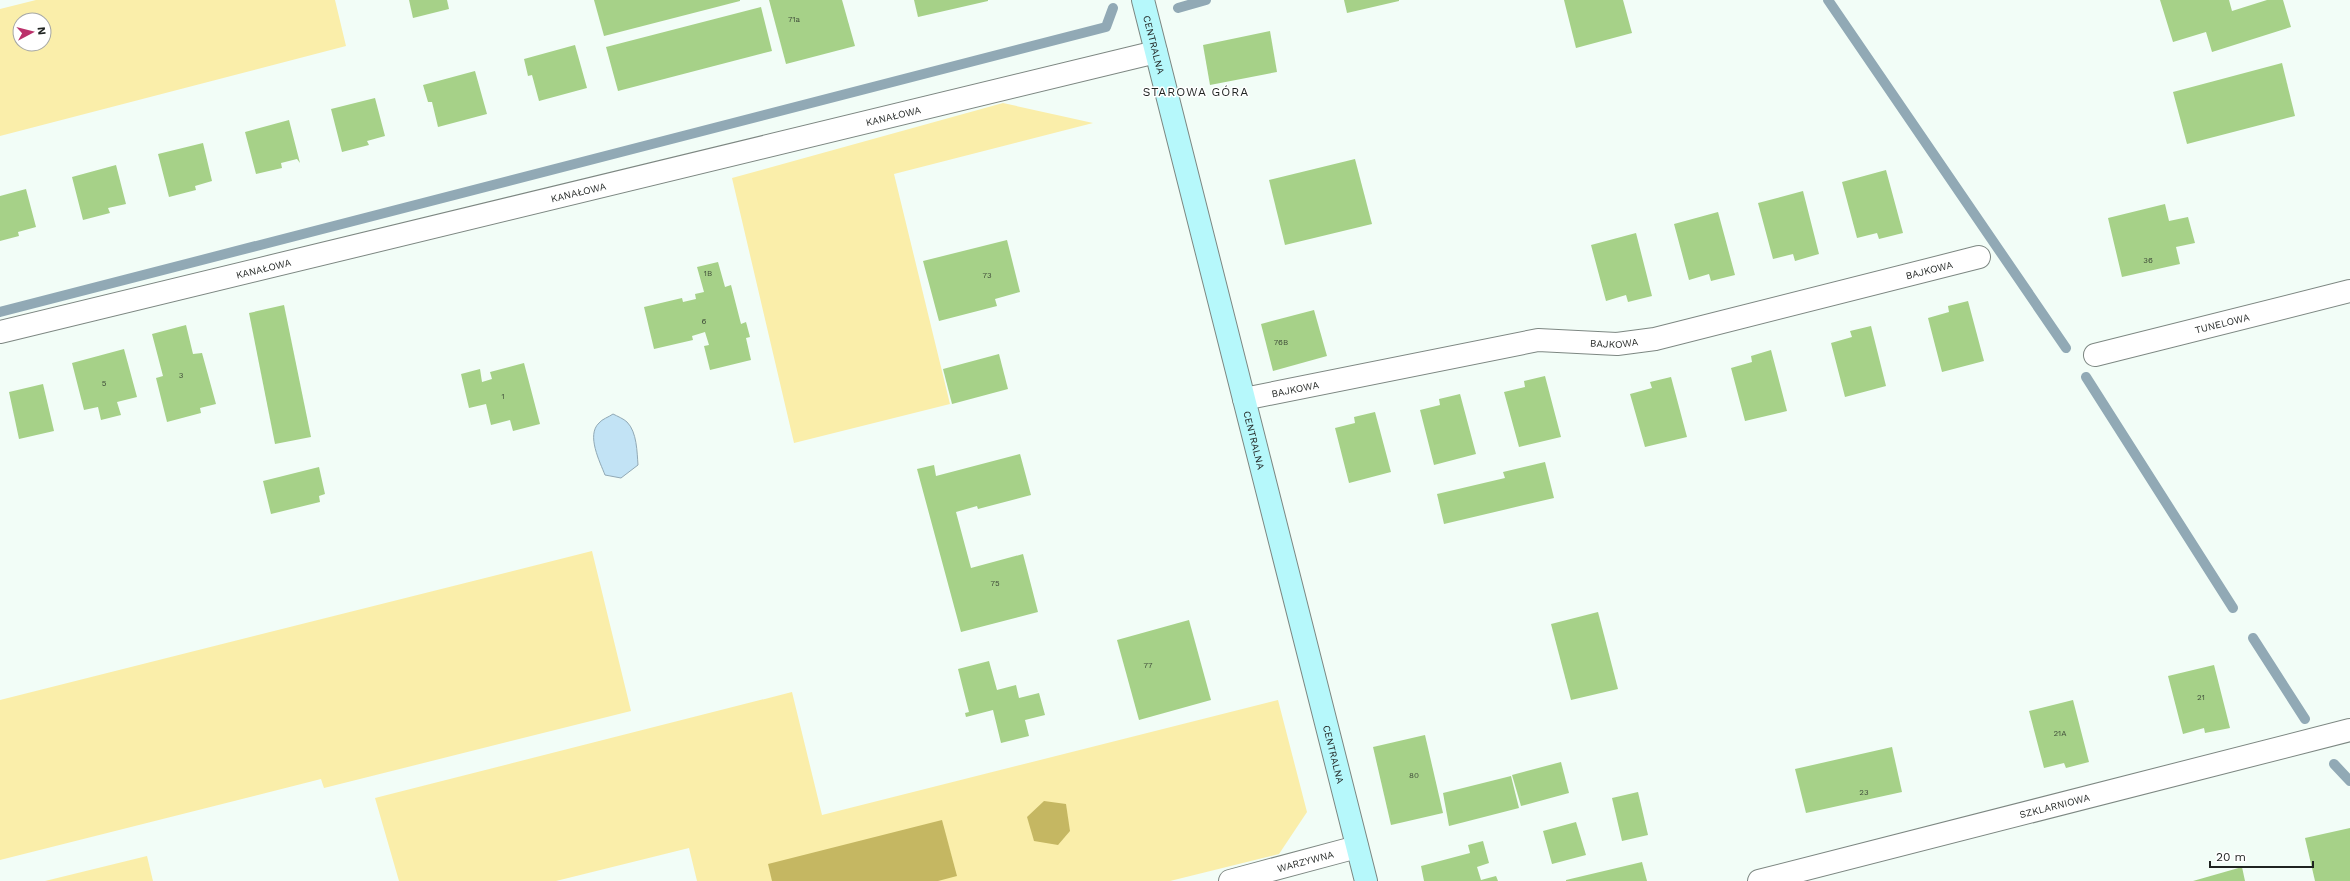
<svg xmlns="http://www.w3.org/2000/svg" width="2350" height="881" viewBox="0 0 2350 881" font-family="'Work Sans',sans-serif">
<style>
.green{fill:#faeeaa;fill-rule:evenodd}
.forest{fill:#c5b762}
.water{fill:#c2e3f5;stroke:#91a9b5}
.lines{fill:none;stroke-linecap:round;stroke-linejoin:round}
.stream{stroke:#91a9b5;stroke-width:10}
.building{fill:#a6d188}
.street-casing{stroke:#7d8782;stroke-width:24}
.secondary-casing{stroke:#7d8782;stroke-width:24}
.street{stroke:#fff;stroke-width:22}
.secondary{stroke:#b6f8fb;stroke-width:22}
.labels{text-anchor:middle;dominant-baseline:central;stroke-width:3;stroke-linejoin:round;paint-order:stroke}
.number-label{font-size:8px;fill:#414e3b}
.street-label{font-size:10px;fill:#1f2321;stroke:#fff}
.quarter-label{font-size:12px;letter-spacing:1px;fill:#1f2321;stroke:#fff}
</style>
<rect width="100%" height="100%" fill="#f2fdf7"/>
<g class="green">
<path d="M36,0H335L346,46L0,136V9ZM20,20H44V44H20Z"/>
<polygon points="1003,103 1093,123 894,174 950,404 794,443 732,178"/>
<polygon points="592,551 631,711 324,788 321,779 0,860 0,700"/>
<polygon points="792,692 822,815 1278,700 1307,812 1279,854 1170,881 697,881 689,848 556,881 399,881 375,798"/>
<polygon points="147,856 153,881 45,881"/>
</g>
<g class="forest">
<polygon points="1044,801 1066,804 1070,831 1058,845 1034,841 1027,817"/>
<polygon points="942,820 957,876 938,881 772,881 768,864"/>
</g>
<path class="water" d="M613,414C617,416 624,419 627,422C637,432 637,452 638,465L621,478L605,475C600,462 586,435 599,423C602,419 609,417 613,414Z"/>
<g class="lines">
<g class="stream">
<polyline points="1828,0 2066,348"/>
<polyline points="1178,8 1206,0"/>
<polyline points="0,312 1106,27 1113,8"/>
<polyline points="2086,377 2233,608"/>
<polyline points="2253,638 2305,719"/>
<polyline points="2334,764 2350,781"/>
</g>
</g>
<g class="building">
<polygon points="409,0 447,0 449,9 413,18"/>
<polygon points="594,0 740,0 740,1 604,36"/>
<polygon points="769,0 842,0 855,46 786,64"/>
<polygon points="914,0 988,0 988,1 918,17"/>
<polygon points="1344,0 1399,0 1399,1 1347,13"/>
<polygon points="1564,0 1623,0 1632,33 1576,48"/>
<polygon points="2160,0 2229,0 2232,11 2267,0 2283,0 2291,27 2212,52 2206,32 2173,42"/>
<polygon points="761,7 772,51 618,91 606,47"/>
<polygon points="1270,31 1277,72 1210,85 1203,45"/>
<polygon points="575,45 587,88 539,101 532,75 528,76 524,59"/>
<polygon points="2282,63 2295,116 2187,144 2173,92"/>
<polygon points="475,71 487,114 438,127 432,102 428,102 423,85"/>
<polygon points="375,98 385,136 367,141 369,145 342,152 331,109"/>
<polygon points="289,120 300,163 297,159 281,163 282,168 256,174 245,132"/>
<polygon points="203,143 212,181 195,186 196,190 169,197 158,154"/>
<polygon points="1355,159 1372,224 1285,245 1269,180"/>
<polygon points="116,165 126,204 108,208 110,213 83,220 72,177"/>
<polygon points="1886,170 1903,233 1879,239 1877,233 1857,238 1842,182"/>
<polygon points="26,189 36,227 18,232 19,236 0,241 0,196"/>
<polygon points="1803,191 1819,254 1795,261 1793,254 1773,259 1758,203"/>
<polygon points="2165,204 2169,221 2188,217 2195,243 2176,247 2180,264 2122,277 2108,218"/>
<polygon points="1718,212 1735,275 1711,281 1709,274 1689,280 1674,224"/>
<polygon points="1636,233 1652,296 1628,302 1626,295 1606,301 1591,245"/>
<polygon points="1007,240 1020,292 995,299 997,306 939,321 923,261"/>
<polygon points="718,262 725,287 731,285 741,324 746,322 750,337 746,338 751,360 710,370 704,346 709,345 705,332 692,336 693,340 654,349 644,307 682,298 683,302 696,299 695,294 704,292 697,267"/>
<polygon points="1968,301 1984,361 1942,372 1928,318 1949,312 1948,306"/>
<polygon points="284,305 311,437 275,444 249,313"/>
<polygon points="1314,310 1327,356 1273,371 1261,324"/>
<polygon points="186,325 193,354 202,353 216,404 200,408 201,413 167,422 156,378 163,376 152,334"/>
<polygon points="1871,326 1886,386 1845,397 1831,343 1852,337 1850,331"/>
<polygon points="124,349 137,397 117,402 121,415 101,420 98,407 84,410 72,363"/>
<polygon points="1771,350 1787,411 1745,421 1731,368 1752,362 1751,356"/>
<polygon points="999,354 1008,389 952,404 943,369"/>
<polygon points="524,363 540,424 513,431 510,420 491,425 486,404 469,408 461,374 480,369 482,382 492,379 490,372"/>
<polygon points="1545,376 1561,437 1519,447 1504,392 1525,387 1524,381"/>
<polygon points="1671,377 1687,437 1645,447 1630,394 1652,388 1650,382"/>
<polygon points="43,384 54,431 19,439 9,392"/>
<polygon points="1460,394 1476,454 1434,465 1420,410 1440,405 1439,399"/>
<polygon points="1375,412 1391,472 1349,483 1335,428 1355,423 1354,417"/>
<polygon points="1020,454 1031,495 978,509 977,506 956,512 971,568 1023,554 1038,612 961,632 917,469 934,465 936,476"/>
<polygon points="1545,462 1554,498 1444,524 1437,494 1505,478 1503,472"/>
<polygon points="319,467 325,494 319,496 320,502 271,514 263,481"/>
<polygon points="1598,612 1618,689 1571,700 1551,624"/>
<polygon points="1189,620 1211,700 1139,720 1117,640"/>
<polygon points="989,661 997,690 1016,685 1019,698 1039,693 1045,715 1025,720 1029,736 1001,743 993,710 966,717 965,713 969,712 958,669"/>
<polygon points="2214,665 2230,728 2205,733 2204,728 2183,734 2168,676"/>
<polygon points="2073,700 2089,762 2066,768 2064,763 2044,768 2029,711"/>
<polygon points="1425,735 1443,813 1391,825 1373,747"/>
<polygon points="1892,747 1902,792 1806,813 1795,769"/>
<polygon points="1561,762 1569,793 1521,806 1512,775"/>
<polygon points="1511,776 1519,808 1449,826 1443,793"/>
<polygon points="1638,792 1648,835 1622,841 1612,798"/>
<polygon points="1576,822 1586,855 1552,864 1543,831"/>
<polygon points="2350,828 2350,881 2315,881 2305,838"/>
<polygon points="1483,841 1489,863 1477,867 1481,880 1496,876 1498,881 1424,881 1421,866 1470,853 1468,845"/>
<polygon points="1642,862 1647,881 1566,881 1566,880"/>
<polygon points="2242,867 2245,881 2193,881"/>
</g>
<g class="lines">
<g class="street-casing">
<g id="street">
<path id="s1" d="M0,332L1156,52"/>
<path id="s2" d="M2095,355L2350,291"/>
<path id="s3" d="M1244,399L1538,340L1617,344L1655,339L1979,257"/>
<path id="s4" d="M1230,881L1357,847"/>
<path id="s5" d="M1759,881L2350,730"/>
</g>
</g>
<g class="secondary-casing">
<g id="secondary">
<path id="s6" d="M1143,0L1366,881"/>
</g>
</g>
<use href="#street" class="street"/>
<use href="#secondary" class="secondary"/>
</g>
<g class="labels">
<g class="number-label">
<text x="794" y="19">71a</text>
<text x="2148" y="260">36</text>
<text x="708" y="273">1B</text>
<text x="987" y="275">73</text>
<text x="704" y="321">6</text>
<text x="1281" y="342">76B</text>
<text x="181" y="375">3</text>
<text x="104" y="383">5</text>
<text x="503" y="396">1</text>
<text x="995" y="583">75</text>
<text x="1148" y="665">77</text>
<text x="2201" y="697">21</text>
<text x="2060" y="733">21A</text>
<text x="1414" y="775">80</text>
<text x="1864" y="792">23</text>
</g>
<g class="street-label">
<text stroke="none"><textPath href="#s6" startOffset="46">CENTRALNA</textPath></text>
<text stroke="none"><textPath href="#s1" startOffset="919">KANAŁOWA</textPath></text>
<text stroke="none"><textPath href="#s1" startOffset="595">KANAŁOWA</textPath></text>
<text stroke="none"><textPath href="#s1" startOffset="271">KANAŁOWA</textPath></text>
<text stroke="none"><textPath href="#s3" startOffset="700">BAJKOWA</textPath></text>
<text stroke="none"><textPath href="#s2" startOffset="131">TUNELOWA</textPath></text>
<text stroke="none"><textPath href="#s3" startOffset="376">BAJKOWA</textPath></text>
<text stroke="none"><textPath href="#s3" startOffset="52">BAJKOWA</textPath></text>
<text stroke="none"><textPath href="#s6" startOffset="454">CENTRALNA</textPath></text>
<text stroke="none"><textPath href="#s6" startOffset="778">CENTRALNA</textPath></text>
<text stroke="none"><textPath href="#s5" startOffset="305">SZKLARNIOWA</textPath></text>
<text stroke="none"><textPath href="#s4" startOffset="78">WARZYWNA</textPath></text>
</g>
<g class="quarter-label">
<text x="1196" y="92">STAROWA GÓRA</text>
</g>
</g>
<g transform="translate(32 32) rotate(83)"><circle r="19" fill="#ffffff" stroke="#a5a7a6"/>
<path d="M0-3L7 15L0 10L-7 15Z" fill="#bb316b"/>
<text y="-6" font-size="11" font-weight="bold" text-anchor="middle" fill="#1f2321">N</text>
</g>
<path d="M2210 861v6h103v-6" fill="none" stroke="#1f2321" stroke-width="2"/>
<text x="2216" y="861" font-size="12" fill="#1f2321" stroke="#ffffff" stroke-width="3" paint-order="stroke">20 m</text>
</svg>
